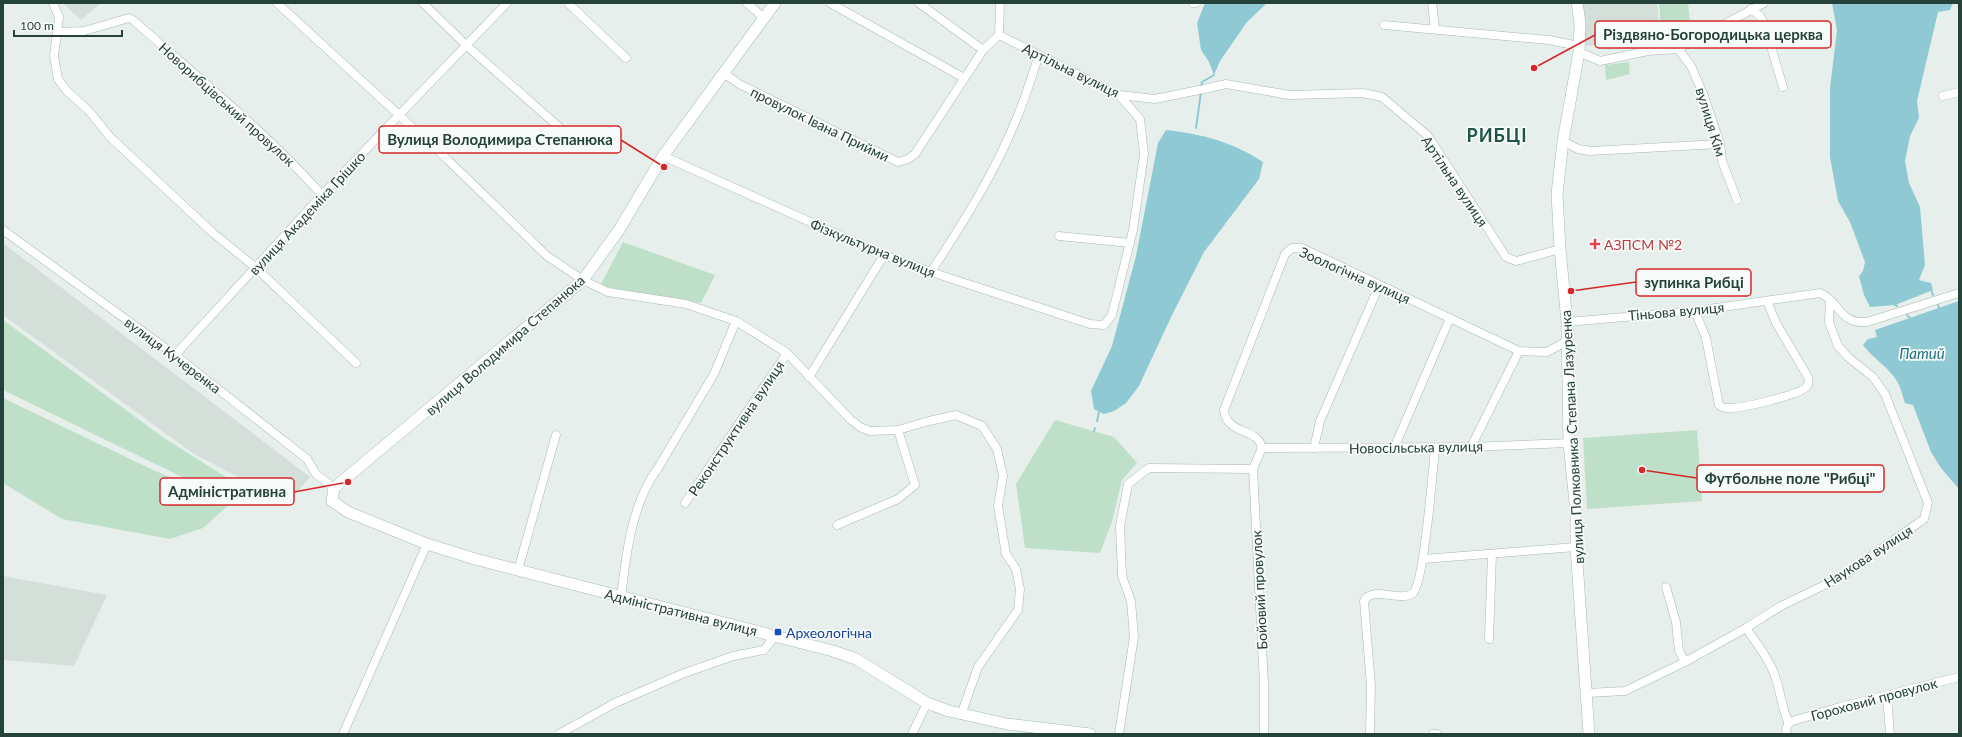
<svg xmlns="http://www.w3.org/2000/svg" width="1962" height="737" viewBox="0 0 1962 737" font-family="Lato,sans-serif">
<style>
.built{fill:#d4dfda}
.green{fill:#bfe0c8}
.water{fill:#8ec9d4}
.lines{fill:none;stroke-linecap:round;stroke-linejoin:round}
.stream{stroke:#8ec9d4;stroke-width:2}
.street-casing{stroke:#a8b8b2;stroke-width:9}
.secondary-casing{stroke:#a4bbb3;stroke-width:12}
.street{stroke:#fff;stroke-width:8}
.secondary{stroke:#fff;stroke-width:11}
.health-dot{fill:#e0444e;stroke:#f7fbf9;stroke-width:1.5}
.transit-dot{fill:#1a4fb4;stroke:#f7fbf9;stroke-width:1.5}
.labels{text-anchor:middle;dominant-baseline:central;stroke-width:3.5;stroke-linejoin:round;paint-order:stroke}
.street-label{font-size:14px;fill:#24423a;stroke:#f7fbf9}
.health-label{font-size:14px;fill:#be3a42;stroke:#f7fbf9;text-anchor:start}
.transit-label{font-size:14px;fill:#164399;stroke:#f7fbf9;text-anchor:start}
.water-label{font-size:15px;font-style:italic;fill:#1c6f80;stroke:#f7fbf9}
.district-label{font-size:18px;font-weight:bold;letter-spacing:1px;fill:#1f5548;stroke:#f7fbf9}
.leader{fill:none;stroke:#d62828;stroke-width:1.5}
.callout-dot{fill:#d62828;stroke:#f7fbf9;stroke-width:1.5}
.callout{fill:#f7fbf9;stroke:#d62828;stroke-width:1.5}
.callout-label{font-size:15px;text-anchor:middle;font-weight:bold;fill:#24423a}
</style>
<rect width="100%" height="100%" fill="#e6efeb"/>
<g class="built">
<polygon points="63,3 101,3 81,20"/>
<polygon points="1581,3 1657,3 1661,39 1586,46"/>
<polygon points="3,242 8,247 310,477 298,491 244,480 194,454 3,315"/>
<polygon points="3,576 107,595 74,666 3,660"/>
</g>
<g class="green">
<polygon points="1659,3 1688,3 1690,23 1661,26"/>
<polygon points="1629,62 1630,74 1606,80 1605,65"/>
<polygon points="623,242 715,275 701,303 600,286"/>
<polygon points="3,320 164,438 253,494 217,494 3,390"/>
<polygon points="3,398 151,469 231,503 203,528 170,539 62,519 3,483"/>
<polygon points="1055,420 1114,437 1137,463 1122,480 1112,522 1100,553 1025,548 1016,484"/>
<polygon points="1697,430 1702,501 1587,509 1583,438"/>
</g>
<g class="water">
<polygon points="1205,3 1267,3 1247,22 1220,61 1214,75 1209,62 1201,50 1197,23"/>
<polygon points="1832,3 1953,3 1950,10 1938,12 1917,101 1919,118 1910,136 1905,161 1909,183 1920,207 1925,265 1919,280 1931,283 1933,290 1895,305 1870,307 1864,295 1859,276 1863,271 1865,262 1850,222 1838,201 1830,157 1830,88 1837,30"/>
<path d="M1166,130C1202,134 1233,142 1263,162L1259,179L1204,252L1172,315L1139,386L1126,403L1114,411L1104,414L1094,409L1091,391L1112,346L1136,256L1158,143Z"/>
<path d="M1959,301V489L1941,468L1931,452L1913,405L1905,403C1903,398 1902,391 1899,385C1892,369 1873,359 1863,345L1868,339L1877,337L1875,330Z"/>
</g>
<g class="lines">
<g class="stream">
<polyline points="1201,88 1202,82 1214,75"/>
<polyline points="1196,128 1201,92"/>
<polyline points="1931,290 1933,295"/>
<polyline points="1895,305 1897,306"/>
<polyline points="1938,305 1939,308"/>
<polyline points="1907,315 1910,318"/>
<polyline points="1097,421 1099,412"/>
<polyline points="1094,431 1095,428"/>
</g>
<g class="street-casing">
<g id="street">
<polyline points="53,3 59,17 54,56 58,79 67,91 89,111 110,137 213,233 255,267 356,363"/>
<polyline points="277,3 449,161 547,256 583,280 608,292 686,304 736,321 787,353 850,419 860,427 870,431 898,430 929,421 956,415 982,426 997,449 1003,476 998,506 1006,554 1016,569 1020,589 1018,610 978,667 961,715"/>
<polyline points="423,3 467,46 568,135"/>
<polyline points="568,3 626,58"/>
<polyline points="747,3 764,18"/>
<polyline points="830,3 964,78"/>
<polyline points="919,3 983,50"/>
<polyline points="1000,3 999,35 1119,95 1155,99 1199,90"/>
<polyline points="1193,3 1196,3"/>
<polyline points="1432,3 1435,29"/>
<polyline points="1751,9 1760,16 1764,23 1783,87"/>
<polyline points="1384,25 1549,40 1579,46"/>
<path d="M58,32L84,31L129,18L133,20C197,77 265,131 322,195"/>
<polyline points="1678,49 1691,66 1704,96 1720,144 1722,161 1737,200"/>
<polyline points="1579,52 1600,61 1648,51 1678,49 1764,3"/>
<polyline points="724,73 739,84 898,162 908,159 915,154 983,50 999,35"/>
<polyline points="1204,89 1226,84 1289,95 1363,93 1382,97 1428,136 1506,257 1516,261 1560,249"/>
<polyline points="1943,96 1959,92"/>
<polyline points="1563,141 1578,149 1590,151 1720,144"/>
<polyline points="663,156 884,255 931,272 1090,324 1104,325 1112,315 1133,230 1144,154 1140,119 1119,95"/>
<polyline points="3,230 175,355 307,459 316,474 334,488"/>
<polyline points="1059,236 1130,243"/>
<path d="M931,272C963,223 996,171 1018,115C1026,96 1032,75 1039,55"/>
<path d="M1695,311L1706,338L1719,405C1721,407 1724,408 1727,408C1739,409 1801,395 1807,386C1809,383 1809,380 1808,377L1776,323L1767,301"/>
<path d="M1567,322L1695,311L1820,293C1841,302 1838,324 1867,322L1959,293"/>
<polyline points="175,355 322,195 507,3"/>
<polyline points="809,377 884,255"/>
<polyline points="1471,447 1519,351"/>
<path d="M1262,448C1258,427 1227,436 1224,410L1285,254L1292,248H1302L1519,351L1547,352L1567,341"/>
<polyline points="1262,448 1471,447 1569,443"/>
<polyline points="1262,448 1253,469 1264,685 1264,734"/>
<polyline points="1314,448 1320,421 1379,286"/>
<polyline points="1394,448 1450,318"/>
<polyline points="685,503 787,353"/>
<polyline points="837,525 898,499 915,485 898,430"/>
<polyline points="1423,559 1576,547"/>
<polyline points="518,570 556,435"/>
<polyline points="1666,587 1676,622 1679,651 1685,662"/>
<path d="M621,597C626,554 632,503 658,468L714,374L736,321"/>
<path d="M1746,628C1757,644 1770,660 1776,679C1781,694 1782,709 1789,724"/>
<polyline points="1489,639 1492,554"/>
<polyline points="1587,693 1625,691 1685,662 1746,628 1781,606 1841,577 1924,519 1928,503 1885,394 1873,377 1848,357 1838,346 1829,322 1830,300"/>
<polyline points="1887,696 1890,734"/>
<polyline points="343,734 427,544"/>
<polyline points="559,734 615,703 682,674 733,656 764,650 775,636"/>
<polyline points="912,734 927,703"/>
<polyline points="1119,734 1134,637 1131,601 1122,576 1120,526 1128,484 1149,468 1253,469"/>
<path d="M1370,734L1371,686L1364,601C1373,585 1400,603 1413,593C1424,583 1433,469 1435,448"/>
<polyline points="1433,734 1437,734"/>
<polyline points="1787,734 1786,729 1789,722 1840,707 1959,677"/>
</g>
</g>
<g class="secondary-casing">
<g id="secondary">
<polyline points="775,3 663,156 619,230 583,280 334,488 332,501 348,512 427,544 475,559 833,651 856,659 927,703 949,711 1007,724 1090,734"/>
<polyline points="1577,3 1580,23 1579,52 1563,141 1557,194 1560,249 1567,322 1569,443 1576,512 1576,547 1589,734"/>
</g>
</g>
<use href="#street" class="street"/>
<use href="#secondary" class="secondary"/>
</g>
<path class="health-dot" d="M1593 238h4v4h4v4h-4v4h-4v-4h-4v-4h4z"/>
<rect class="transit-dot" x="774" y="628" width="8" height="8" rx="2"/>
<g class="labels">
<g class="street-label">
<text transform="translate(1071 70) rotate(26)">Артільна вулиця</text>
<text transform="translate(227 104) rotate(42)">Новорибцівський провулок</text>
<text transform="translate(1711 122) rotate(73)">вулиця Кім</text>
<text transform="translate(820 124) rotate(26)">провулок Івана Прийми</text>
<text transform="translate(1455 181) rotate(56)">Артільна вулиця</text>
<text transform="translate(307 213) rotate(-47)">вулиця Академіка Грішко</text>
<text transform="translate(873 248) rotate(22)">Фізкультурна вулиця</text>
<text transform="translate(1355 275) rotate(24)">Зоологічна вулиця</text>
<text transform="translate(1676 311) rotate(-5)">Тіньова вулиця</text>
<text transform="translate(505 345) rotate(-41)">вулиця Володимира Степанюка</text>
<text transform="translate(173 355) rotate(37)">вулиця Кучеренка</text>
<text transform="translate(736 428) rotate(-56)">Реконструктивна вулиця</text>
<text transform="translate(1572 437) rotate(-93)">вулиця Полковника Степана Лазуренка</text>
<text transform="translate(1416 447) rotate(-1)">Новосільська вулиця</text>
<text transform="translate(1868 556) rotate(-33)">Наукова вулиця</text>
<text transform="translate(1259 590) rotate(-93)">Бойовий провулок</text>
<text transform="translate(681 612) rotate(14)">Адміністративна вулиця</text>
<text transform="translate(1874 699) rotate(-15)">Гороховий провулок</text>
</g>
<g class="health-label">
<text x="1604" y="244">АЗПСМ №2</text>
</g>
<g class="transit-label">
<text x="786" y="632">Археологічна</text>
</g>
<g class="water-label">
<text x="1922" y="353">Патий</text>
</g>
<g class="district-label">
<text x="1497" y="135">РИБЦІ</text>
</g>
</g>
<path class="leader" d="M1534 68L1595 35M664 167L621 140M1571 291L1636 282M1642 470L1697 478M348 482L294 492"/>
<g class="callout-dot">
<circle cx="1534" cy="68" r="4"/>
<circle cx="664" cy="167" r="4"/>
<circle cx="1571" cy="291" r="4"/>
<circle cx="1642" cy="470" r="4"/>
<circle cx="348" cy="482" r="4"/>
</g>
<g class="callout">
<rect x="1595" y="21" width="236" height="27" rx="4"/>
<rect x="379" y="126" width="242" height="27" rx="4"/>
<rect x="1636" y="269" width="115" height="27" rx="4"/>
<rect x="1697" y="465" width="187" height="27" rx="4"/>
<rect x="160" y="478" width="134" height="27" rx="4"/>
</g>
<g class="callout-label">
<text x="1713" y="40">Різдвяно-Богородицька церква</text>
<text x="500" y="145">Вулиця Володимира Степанюка</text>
<text x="1694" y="288">зупинка Рибці</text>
<text x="1790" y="484">Футбольне поле "Рибці"</text>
<text x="227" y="497">Адміністративна</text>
</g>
<rect width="1962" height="737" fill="none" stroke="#24423a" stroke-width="8"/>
<path d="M14 30v6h108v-6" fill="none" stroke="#24423a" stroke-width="2"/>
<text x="20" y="30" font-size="12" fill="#24423a" stroke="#f7fbf9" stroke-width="3" paint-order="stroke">100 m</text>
</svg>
